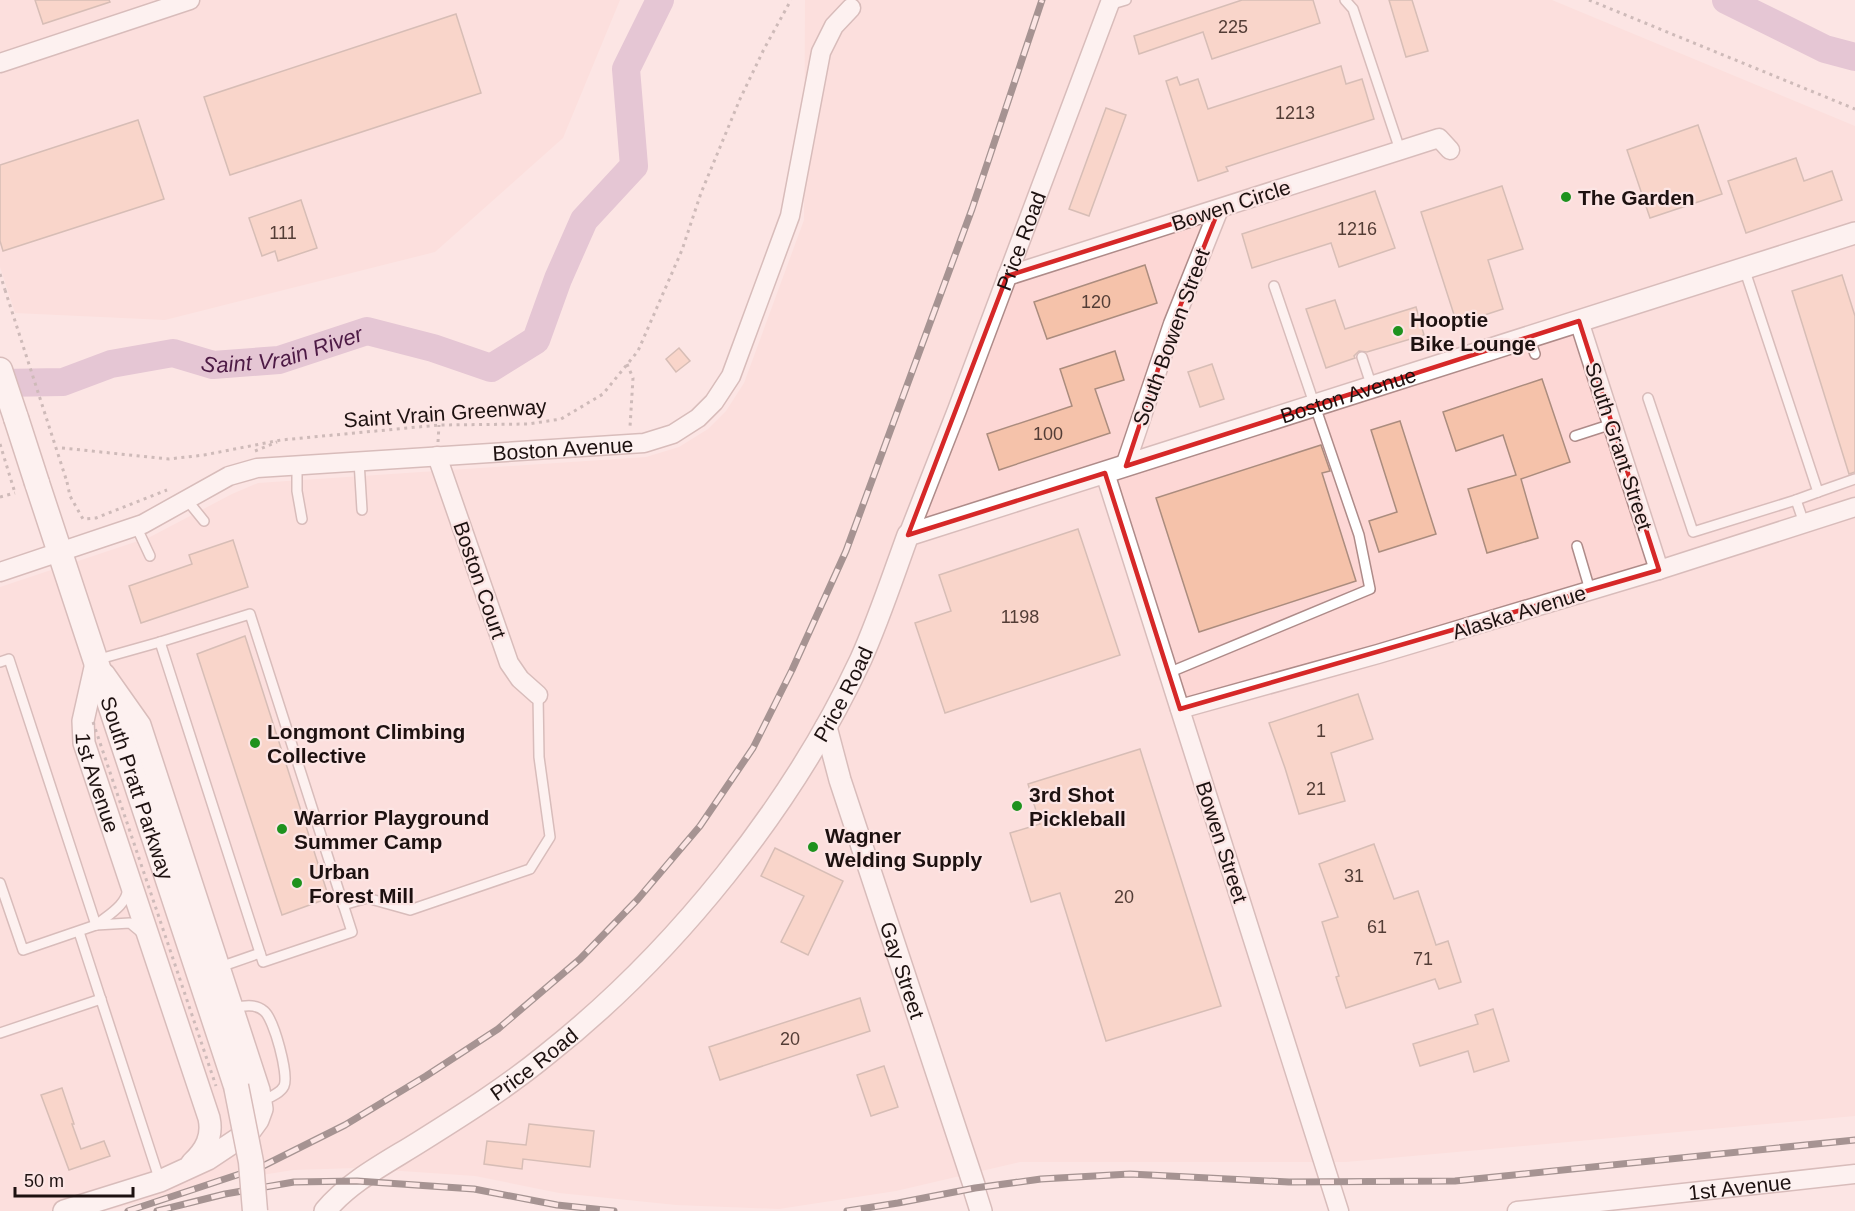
<svg xmlns="http://www.w3.org/2000/svg" width="1855" height="1211" viewBox="0 0 1855 1211" font-family="Arial,sans-serif">
<style>
.built{fill:#fdd7d5}
.lines{fill:none;stroke-linecap:round;stroke-linejoin:round}
.river{stroke:#ca9fc0;stroke-width:28}
.building{fill:#f5c2aa;stroke:#ab8c7e;stroke-width:1.5}
.service-casing{stroke:#ae8b89;stroke-width:12}
.minor-casing{stroke:#ae8b89;stroke-width:21}
.tertiary-casing{stroke:#ae8b89;stroke-width:24}
.secondary-casing{stroke:#ae8b89;stroke-width:27}
.path{stroke:#988685;stroke-width:3;stroke-dasharray:3 4.5;stroke-linecap:butt}
.service{stroke:#fff;stroke-width:9}
.minor{stroke:#fff;stroke-width:18}
.tertiary{stroke:#fff;stroke-width:21}
.secondary{stroke:#fff;stroke-width:24}
.rail-casing{stroke:#3e302f;stroke-width:7}
.rail{stroke:#fce5e4;stroke-width:4.5;stroke-dasharray:14;stroke-linecap:butt}
.secondary-bridge-casing{stroke:#ae8b89;stroke-width:27;stroke-linecap:butt}
.path-bridge{stroke:#988685;stroke-width:3;stroke-dasharray:3 4.5;stroke-linecap:butt}
.secondary-bridge{stroke:#fff;stroke-width:24}
.marked{fill:none;stroke:#d62828;stroke-width:4.5;stroke-linejoin:round}
.poi-dot{fill:#1e921e;stroke:#fce5e4;stroke-width:2}
.labels{text-anchor:middle;dominant-baseline:central;stroke-width:4.5;stroke-linejoin:round;paint-order:stroke}
.number-label{font-size:18px;fill:#533d36}
.poi-label{font-size:21px;font-weight:bold;fill:#1d1110;stroke:#fce5e4;text-anchor:start}
.street-label{font-size:21px;fill:#1d1110;stroke:#fce5e4}
.water-label{font-size:22px;font-style:italic;fill:#4d1a45;stroke:#fce5e4}
</style>
<rect width="100%" height="100%" fill="#fce5e4"/>
<g class="built">
<polygon points="0,0 620,0 563,138 435,252 165,320 15,313 0,267"/>
<polygon points="805,0 1552,0 1855,126 1855,1116 1346,1162 1020,1162 896,1191 779,1209 676,1205 559,1193 475,1176 357,1168 293,1170 223,1181 105,1211 0,1211 0,587 150,537 232,494 258,483 646,457 679,447 708,429 726,411 744,383 804,220"/>
</g>
<g class="lines">
<g class="river">
<polyline points="1726,0 1825,49 1855,57"/>
<path id="s1" d="M0,383L63,382L111,364L173,353L213,365L279,360L367,331L433,348L491,368L536,340L558,279L584,220L634,166L626,69L660,0"/>
</g>
</g>
<g class="building">
<polygon points="35,0 109,0 110,2 43,24"/>
<polygon points="1242,0 1313,0 1320,23 1212,59 1203,32 1139,54 1134,36"/>
<polygon points="1389,0 1412,0 1428,51 1406,57"/>
<polygon points="456,14 481,93 230,175 204,97"/>
<polygon points="1341,66 1346,84 1362,79 1374,119 1226,167 1228,171 1198,181 1166,81 1177,77 1180,85 1198,79 1208,109"/>
<polygon points="1106,108 1126,115 1089,216 1069,209"/>
<polygon points="138,120 164,199 3,251 0,241 0,165"/>
<polygon points="1698,125 1722,194 1650,218 1627,150"/>
<polygon points="1796,158 1804,181 1832,171 1842,200 1746,233 1728,181"/>
<polygon points="1502,186 1523,249 1488,260 1503,309 1457,324 1421,212"/>
<polygon points="1375,191 1395,248 1339,267 1331,243 1252,268 1242,234"/>
<polygon points="301,200 317,248 278,261 275,251 262,256 249,218"/>
<polygon points="1145,265 1157,303 1047,339 1034,302"/>
<polygon points="1842,275 1855,316 1855,472 1849,474 1792,291"/>
<polygon points="1335,300 1345,329 1416,307 1424,335 1367,352 1359,351 1354,356 1355,358 1326,368 1306,309"/>
<polygon points="679,348 690,361 676,372 666,359"/>
<polygon points="1115,351 1124,380 1095,389 1110,433 999,470 987,434 1072,406 1060,369"/>
<polygon points="1212,364 1224,399 1200,407 1188,372"/>
<polygon points="1542,379 1570,462 1521,479 1538,538 1487,553 1468,489 1516,475 1503,435 1456,451 1443,412"/>
<polygon points="1400,421 1436,534 1379,552 1369,521 1397,512 1371,430"/>
<polygon points="1321,445 1330,471 1322,473 1356,581 1199,632 1156,498"/>
<polygon points="1078,529 1120,655 945,713 915,623 951,611 939,575"/>
<polygon points="233,540 248,587 141,623 129,586 192,564 189,555"/>
<polygon points="245,636 329,898 282,915 197,654"/>
<polygon points="1358,694 1373,739 1331,753 1345,801 1299,814 1285,768 1269,723"/>
<polygon points="1140,749 1221,1006 1106,1041 1060,893 1031,902 1010,833 1040,824 1028,784"/>
<polygon points="1374,844 1394,899 1418,891 1436,945 1448,941 1461,982 1439,989 1435,979 1346,1008 1336,977 1339,976 1322,922 1338,917 1319,864"/>
<polygon points="775,848 843,881 808,955 781,942 804,896 761,876"/>
<polygon points="860,998 870,1031 720,1080 709,1047"/>
<polygon points="1493,1009 1509,1061 1474,1072 1468,1051 1420,1066 1413,1044 1478,1024 1475,1015"/>
<polygon points="884,1066 898,1107 871,1116 857,1075"/>
<polygon points="62,1088 74,1124 72,1124 81,1149 104,1141 110,1156 69,1170 41,1095"/>
<polygon points="529,1124 594,1131 590,1167 523,1159 522,1169 484,1164 487,1141 526,1145"/>
</g>
<g class="lines">
<g class="service-casing">
<g id="service">
<polyline points="1345,0 1353,9 1400,150"/>
<polyline points="1109,5 1126,0"/>
<polyline points="1744,268 1818,492 1796,500 1804,523"/>
<polyline points="1529,337 1535,354"/>
<polyline points="1362,357 1372,387"/>
<polyline points="1648,398 1693,532 1796,500"/>
<polyline points="1575,436 1612,424"/>
<polyline points="359,461 362,510"/>
<polyline points="297,465 297,491 302,519"/>
<polyline points="1818,492 1855,479"/>
<polyline points="187,500 204,521"/>
<polyline points="136,526 150,556"/>
<polyline points="1577,546 1590,590"/>
<polygon points="250,614 352,932 263,962 160,642"/>
<polyline points="96,660 160,642"/>
<polyline points="0,662 9,659 96,925"/>
<polyline points="1168,673 1370,589 1359,535 1274,286"/>
<polyline points="0,883 23,950 96,925 130,923 142,933"/>
<polyline points="343,905 367,898 410,910 530,869 550,837 539,757 538,695"/>
<path d="M96,925C108,915 127,905 128,888"/>
<polyline points="79,932 160,1181"/>
<polyline points="220,967 260,953"/>
<path d="M232,1008C242,1006 255,1003 264,1011C274,1019 289,1075 284,1086C280,1094 268,1098 260,1102"/>
<polyline points="0,1033 101,999"/>
</g>
</g>
<g class="minor-casing">
<g id="minor">
<polyline points="0,63 190,0"/>
<polyline points="1007,276 1439,138 1450,150"/>
<polyline points="1579,321 1659,570"/>
<polyline points="437,456 509,663 520,679 538,695"/>
<polyline points="1125,466 1173,324 1219,209"/>
<polyline points="1105,473 1339,1211"/>
<path id="s2" d="M908,535L957,410L1111,0"/>
<path id="s3" d="M0,572L143,524L229,476L257,468L644,443L673,434L698,418L714,402L731,376L790,216L821,52L834,26L851,8"/>
<polyline points="1180,709 1378,654 1659,570 1855,507"/>
<path id="s4" d="M1517,1211L1855,1174"/>
</g>
</g>
<g class="tertiary-casing">
<g id="tertiary">
<path id="s5" d="M96,663L83,721L84,743L209,1118C213,1136 206,1150 192,1163"/>
<path id="s6" d="M826,727L840,780L975,1188V1192L981,1211"/>
<polyline points="64,1211 160,1181 208,1159 250,1131 258,1120 262,1109 259,1090 140,725 104,674"/>
<path id="s7" d="M325,1211C351,1180 388,1162 421,1141C464,1114 507,1087 546,1055C674,954 792,807 861,659C879,619 893,576 908,535L1855,233"/>
</g>
</g>
<g class="secondary-casing">
<g id="secondary">
<polyline points="0,370 16,418"/>
<path id="s8" d="M37,483L236,1086"/>
</g>
</g>
<g class="path">
<polyline points="1589,0 1855,109"/>
<polyline points="0,274 5,290"/>
<polyline points="627,364 633,378 630,427"/>
<polyline points="438,442 439,425"/>
<polyline points="62,448 169,459 204,455 281,440 439,425 528,424 561,419 603,394 638,351 682,250 701,193 740,99 764,49 791,0"/>
<polyline points="255,451 277,442"/>
<polyline points="67,482 70,496 83,519 96,518 167,490"/>
<polyline points="0,497 15,493"/>
</g>
<use href="#service" class="service"/>
<use href="#minor" class="minor"/>
<use href="#tertiary" class="tertiary"/>
<use href="#secondary" class="secondary"/>
<g class="rail-casing">
<g id="rail">
<polyline points="128,1211 261,1167 345,1125 426,1076 498,1029 580,959 638,899 700,826 753,748 792,670 846,551 972,209 1042,0"/>
<polyline points="157,1211 225,1194 294,1182 357,1181 474,1189 557,1205 614,1211"/>
<polyline points="847,1211 898,1203 975,1188 1041,1179 1130,1174 1289,1182 1455,1181 1855,1140"/>
</g>
</g>
<use href="#rail" class="rail"/>
<g class="secondary-bridge-casing">
<g id="secondary-bridge">
<polyline points="16,418 37,483"/>
<polyline points="236,1086 251,1162 255,1211"/>
</g>
</g>
<g class="path-bridge">
<polyline points="5,290 67,482"/>
<polyline points="0,444 15,493"/>
<polyline points="93,722 216,1086"/>
</g>
<use href="#secondary-bridge" class="secondary-bridge"/>
</g>
<path d="M0 0H1855V1211H0ZM1219,209L1173,324L1126,466L1579,321L1659,570L1180,709L1105,473L908,535L1007,276Z" fill="#fce5e4" fill-opacity=".55" fill-rule="evenodd"/>
<path class="marked" d="M1219,209L1173,324L1126,466L1579,321L1659,570L1180,709L1105,473L908,535L1007,276Z"/>
<g class="poi-dot">
<circle cx="1566" cy="197" r="6"/>
<circle cx="1398" cy="331" r="6"/>
<circle cx="255" cy="743" r="6"/>
<circle cx="1017" cy="806" r="6"/>
<circle cx="282" cy="829" r="6"/>
<circle cx="813" cy="847" r="6"/>
<circle cx="297" cy="883" r="6"/>
</g>
<g class="labels">
<g class="number-label">
<text x="1233" y="27">225</text>
<text x="1295" y="113">1213</text>
<text x="1357" y="229">1216</text>
<text x="283" y="233">111</text>
<text x="1096" y="302">120</text>
<text x="1048" y="434">100</text>
<text x="1020" y="617">1198</text>
<text x="1321" y="731">1</text>
<text x="1316" y="789">21</text>
<text x="1354" y="876">31</text>
<text x="1124" y="897">20</text>
<text x="1377" y="927">61</text>
<text x="1423" y="959">71</text>
<text x="790" y="1039">20</text>
</g>
<g class="poi-label">
<text x="1578" y="197">The Garden</text>
<text x="1410" y="319">Hooptie<tspan x="1410" dy="24">Bike Lounge</tspan></text>
<text x="267" y="731">Longmont Climbing<tspan x="267" dy="24">Collective</tspan></text>
<text x="1029" y="794">3rd Shot<tspan x="1029" dy="24">Pickleball</tspan></text>
<text x="294" y="817">Warrior Playground<tspan x="294" dy="24">Summer Camp</tspan></text>
<text x="825" y="835">Wagner<tspan x="825" dy="24">Welding Supply</tspan></text>
<text x="309" y="871">Urban<tspan x="309" dy="24">Forest Mill</tspan></text>
</g>
<g class="street-label">
<text transform="translate(1231 205) rotate(-18)">Bowen Circle</text>
<text stroke="none"><textPath href="#s2" startOffset="315">Price Road</textPath></text>
<text transform="translate(1171 337) rotate(-70)">South Bowen Street</text>
<text stroke="none"><textPath href="#s7" startOffset="1376">Boston Avenue</textPath></text>
<text transform="translate(445 413) rotate(-4)">Saint Vrain Greenway</text>
<text transform="translate(1619 446) rotate(72)">South Grant Street</text>
<text stroke="none"><textPath href="#s3" startOffset="585">Boston Avenue</textPath></text>
<text transform="translate(480 580) rotate(71)">Boston Court</text>
<text transform="translate(1519 612) rotate(-17)">Alaska Avenue</text>
<text stroke="none"><textPath href="#s7" startOffset="742">Price Road</textPath></text>
<text stroke="none"><textPath href="#s5" startOffset="123">1st Avenue</textPath></text>
<text stroke="none"><textPath href="#s8" startOffset="321">South Pratt Parkway</textPath></text>
<text transform="translate(1222 842) rotate(72)">Bowen Street</text>
<text stroke="none"><textPath href="#s6" startOffset="255">Gay Street</textPath></text>
<text stroke="none"><textPath href="#s7" startOffset="256">Price Road</textPath></text>
<text stroke="none"><textPath href="#s4" startOffset="224">1st Avenue</textPath></text>
</g>
<g class="water-label">
<text stroke="none"><textPath href="#s1" startOffset="290">Saint Vrain River</textPath></text>
</g>
</g>
<path d="M15 1187v9h118v-9" fill="none" stroke="#1d1110" stroke-width="3"/>
<text x="24" y="1187" font-size="18" fill="#1d1110" stroke="#fce5e4" stroke-width="4.5" paint-order="stroke">50 m</text>
</svg>
